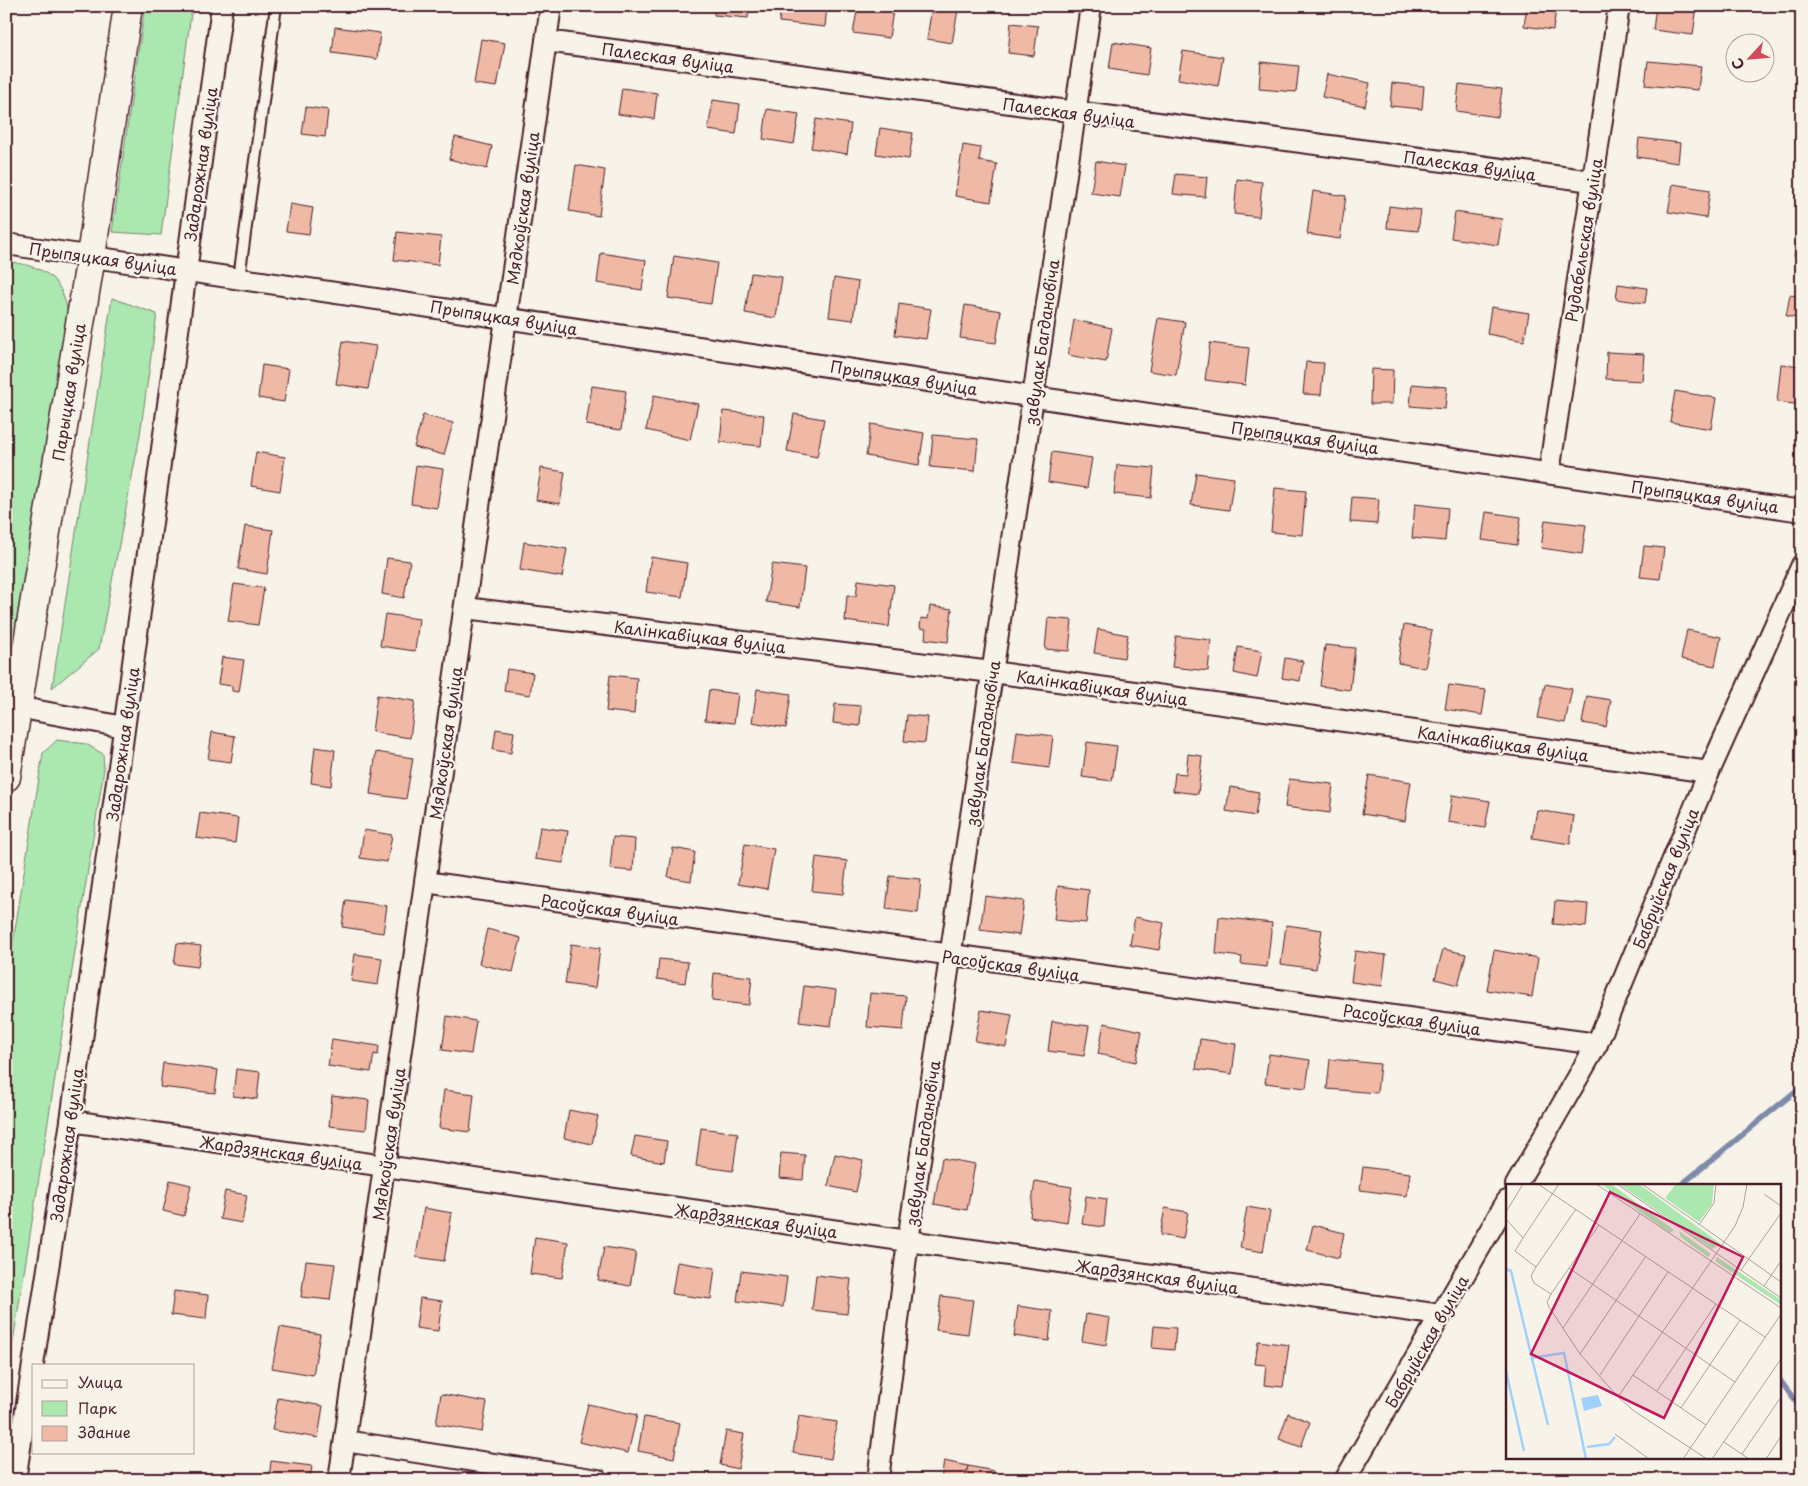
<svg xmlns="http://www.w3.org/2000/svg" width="1808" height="1486" viewBox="0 0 1808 1486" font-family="'Playpen Sans',sans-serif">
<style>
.green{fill:#aae8af;stroke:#7a846d}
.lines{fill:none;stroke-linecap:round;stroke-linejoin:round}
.stream{stroke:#7e8aa9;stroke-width:5.5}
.building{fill:#f0b9a5;stroke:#4a1f2b}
.service-casing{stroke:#4a1f2b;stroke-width:14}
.minor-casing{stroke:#4a1f2b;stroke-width:24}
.secondary-casing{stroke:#4a1f2b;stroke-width:31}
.service{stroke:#f7f3e8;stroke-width:10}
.minor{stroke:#f7f3e8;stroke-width:20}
.secondary{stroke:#f7f3e8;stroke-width:28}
.labels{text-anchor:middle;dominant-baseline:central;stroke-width:4.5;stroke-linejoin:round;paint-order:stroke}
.street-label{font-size:16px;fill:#4a1f2b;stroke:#f7f3e8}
.inset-river{fill:none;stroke:#a0d1fd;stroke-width:2.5}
.inset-road{fill:none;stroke:#b29e9c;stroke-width:1}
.view{fill:#c2185b;fill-opacity:0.15;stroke:#c2185b;stroke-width:2.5}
.inset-edge{fill:none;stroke:#4a1f2b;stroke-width:2.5}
</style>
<rect width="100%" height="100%" fill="#f7f3e8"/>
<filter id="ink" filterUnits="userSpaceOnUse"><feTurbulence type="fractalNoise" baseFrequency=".02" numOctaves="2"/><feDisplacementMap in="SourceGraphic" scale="10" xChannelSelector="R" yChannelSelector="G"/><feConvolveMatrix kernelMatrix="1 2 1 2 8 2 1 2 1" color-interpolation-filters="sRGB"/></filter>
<g filter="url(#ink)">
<g class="green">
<polygon points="145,6 192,6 161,235 112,232"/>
<path d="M6,261C43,267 61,274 68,314L6,706Z"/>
<polygon points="112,298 157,314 140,435 99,649 52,688"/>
<polygon points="57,740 86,744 103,754 104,769 6,1386 6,986 43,753"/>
</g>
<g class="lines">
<g class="stream">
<polyline points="1681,1185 1802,1086"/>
<polyline points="1779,1379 1802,1410"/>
</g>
</g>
<g class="building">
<polygon points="715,6 749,6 748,18 714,15"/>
<polygon points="781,6 827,6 825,27 779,22"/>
<polygon points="858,6 893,10 889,38 853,33"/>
<polygon points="932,6 958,10 952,43 927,39"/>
<polygon points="1527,6 1556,9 1553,30 1524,26"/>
<polygon points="1656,6 1697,6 1693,35 1653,30"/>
<polygon points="1011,23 1038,26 1034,56 1008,53"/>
<polygon points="335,27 380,33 377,59 332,53"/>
<polygon points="481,39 505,43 497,87 474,84"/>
<polygon points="1113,42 1151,48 1147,75 1109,69"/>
<polygon points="1183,51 1223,57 1218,86 1178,79"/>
<polygon points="1648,61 1701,66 1698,90 1645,85"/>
<polygon points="1261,62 1299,66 1296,92 1259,89"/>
<polygon points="1327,74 1370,83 1365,106 1322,97"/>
<polygon points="1392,83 1424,86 1422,109 1390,106"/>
<polygon points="1459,84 1502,89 1498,117 1456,111"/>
<polygon points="622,88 657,93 654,119 618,114"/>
<polygon points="713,100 740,104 736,134 708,130"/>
<polygon points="306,107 328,110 325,137 302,134"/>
<polygon points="767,109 799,114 794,144 763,139"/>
<polygon points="816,119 851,124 847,154 811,148"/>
<polygon points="880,128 913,133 909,159 876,154"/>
<polygon points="455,137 492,146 487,169 449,159"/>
<polygon points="1639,138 1680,143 1678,163 1637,157"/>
<polygon points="963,145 981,148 979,161 997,164 991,202 955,196"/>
<polygon points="1096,161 1125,166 1120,197 1091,193"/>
<polygon points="576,165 605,170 599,216 569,211"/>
<polygon points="1176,174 1207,177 1205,197 1173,194"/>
<polygon points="1237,179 1262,182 1259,217 1234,214"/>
<polygon points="1673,184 1710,190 1706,218 1668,212"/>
<polygon points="1313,191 1346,196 1340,239 1307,234"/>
<polygon points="290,204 313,208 309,234 286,231"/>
<polygon points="1389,206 1421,210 1418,231 1387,228"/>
<polygon points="1455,212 1502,219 1498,245 1451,238"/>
<polygon points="1799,228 1802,228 1802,258 1794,256"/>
<polygon points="397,232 441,237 438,265 394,260"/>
<polygon points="601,253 646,260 642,290 597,283"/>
<polygon points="674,256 717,263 711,304 668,298"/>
<polygon points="751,273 782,277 776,318 745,313"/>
<polygon points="834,278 858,282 853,320 829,317"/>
<polygon points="1618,284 1647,288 1645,303 1616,299"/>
<polygon points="1790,295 1802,297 1802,319 1786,316"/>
<polygon points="899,304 931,309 926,339 895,335"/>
<polygon points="965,305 1001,311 996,343 960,338"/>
<polygon points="1491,307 1529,313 1524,341 1487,334"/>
<polygon points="1158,318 1185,322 1176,375 1149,371"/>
<polygon points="1074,320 1112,328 1106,362 1068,355"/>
<polygon points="343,341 376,346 368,389 336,384"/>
<polygon points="1210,343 1249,348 1245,385 1205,380"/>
<polygon points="1607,352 1644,354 1642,381 1606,379"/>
<polygon points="1306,362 1324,363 1321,395 1303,394"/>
<polygon points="1781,364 1802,366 1802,405 1777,402"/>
<polygon points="262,365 289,369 284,402 258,398"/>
<polygon points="1371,369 1393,370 1392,404 1370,404"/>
<polygon points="1412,384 1447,387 1445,409 1410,406"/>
<polygon points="592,386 626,391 621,430 586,425"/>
<polygon points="1675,391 1716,398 1711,429 1670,422"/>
<polygon points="654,395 698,404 690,440 646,430"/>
<polygon points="723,411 764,415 761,446 720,442"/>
<polygon points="794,414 824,419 817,457 787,451"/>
<polygon points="423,415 453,423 444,455 414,447"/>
<polygon points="871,424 924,433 919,465 866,456"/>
<polygon points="933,435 978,439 975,471 930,467"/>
<polygon points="256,452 285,457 280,491 251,486"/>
<polygon points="1052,452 1092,458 1087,488 1048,482"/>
<polygon points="416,465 443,469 437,508 411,504"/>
<polygon points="1117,465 1154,468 1151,498 1114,494"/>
<polygon points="541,468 565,472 560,504 536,500"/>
<polygon points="1196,473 1234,478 1229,510 1191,505"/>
<polygon points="1275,488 1306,491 1302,535 1271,532"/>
<polygon points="1352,497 1379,499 1377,524 1350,522"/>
<polygon points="1415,504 1448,508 1445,541 1412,538"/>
<polygon points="1486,512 1521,517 1517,545 1482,540"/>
<polygon points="1545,520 1586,525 1582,554 1541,548"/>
<polygon points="245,526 273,530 267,574 238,569"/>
<polygon points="524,542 567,549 562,577 520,570"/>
<polygon points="1644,546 1664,548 1660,579 1640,577"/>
<polygon points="651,557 687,563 682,597 646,592"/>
<polygon points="387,558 410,561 404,598 382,594"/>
<polygon points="772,564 805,568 800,607 766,602"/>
<polygon points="858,580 894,585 889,627 845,621 847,595 856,596"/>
<polygon points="234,584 264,588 258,625 228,621"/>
<polygon points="930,606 952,609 948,642 925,639 926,629 920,628 921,618 928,619"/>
<polygon points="385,614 419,619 415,651 380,646"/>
<polygon points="1048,618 1072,620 1069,651 1045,649"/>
<polygon points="1404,625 1432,630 1425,668 1398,663"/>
<polygon points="1098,629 1128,635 1124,658 1094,653"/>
<polygon points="1687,630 1721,637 1715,666 1681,659"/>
<polygon points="1176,636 1211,640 1208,671 1172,667"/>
<polygon points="1325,645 1355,648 1350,690 1320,686"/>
<polygon points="1238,647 1262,651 1257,678 1234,673"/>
<polygon points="222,657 244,660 239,692 232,691 232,686 218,684"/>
<polygon points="1285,658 1303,661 1300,681 1282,678"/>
<polygon points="507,669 533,673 530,695 504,691"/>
<polygon points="610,675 637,678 634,714 606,711"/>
<polygon points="1545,684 1572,689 1565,723 1538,718"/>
<polygon points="1449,685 1486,690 1482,715 1445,709"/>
<polygon points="757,689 791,694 786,728 752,722"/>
<polygon points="709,690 738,694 734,723 705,720"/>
<polygon points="377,695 415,701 410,738 372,732"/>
<polygon points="1587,696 1611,700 1606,727 1582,723"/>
<polygon points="835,704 861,706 860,726 833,723"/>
<polygon points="907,715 928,717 925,743 904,741"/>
<polygon points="496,729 514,732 511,753 493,750"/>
<polygon points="1017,731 1053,736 1049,768 1013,763"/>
<polygon points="212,732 235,736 231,762 208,759"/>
<polygon points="1087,742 1117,746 1112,781 1082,777"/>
<polygon points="315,747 335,750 331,786 311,783"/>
<polygon points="376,752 413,758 406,799 370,794"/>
<polygon points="1188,754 1202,756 1198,794 1173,791 1175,773 1186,774"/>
<polygon points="1369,775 1411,782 1405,821 1362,814"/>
<polygon points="1289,779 1333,784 1330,813 1285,807"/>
<polygon points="1230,787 1259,792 1255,816 1226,811"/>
<polygon points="1452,795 1490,801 1485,828 1448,822"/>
<polygon points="1537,810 1574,816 1570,844 1532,838"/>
<polygon points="200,813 238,818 235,843 196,838"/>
<polygon points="540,827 568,831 563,863 535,859"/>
<polygon points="364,830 392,835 387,862 360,858"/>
<polygon points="613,837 635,839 633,871 610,869"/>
<polygon points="745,844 774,849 767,889 738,884"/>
<polygon points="673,848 695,852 691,881 668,877"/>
<polygon points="816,857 847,861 843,894 812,891"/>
<polygon points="890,876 921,879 918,913 886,909"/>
<polygon points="1058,886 1089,890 1086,923 1054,920"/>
<polygon points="985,896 1024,901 1019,935 980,930"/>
<polygon points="346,900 387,906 383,933 342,927"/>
<polygon points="1555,901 1588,904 1586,927 1553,924"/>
<polygon points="1135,917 1164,923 1159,950 1130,945"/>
<polygon points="1219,917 1272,923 1267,967 1241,964 1242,957 1216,954"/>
<polygon points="1286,925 1322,930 1316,969 1281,964"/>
<polygon points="487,929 521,938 513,972 479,964"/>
<polygon points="177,943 201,946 198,967 174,964"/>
<polygon points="571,944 600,948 595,988 565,984"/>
<polygon points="1443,949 1466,954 1458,985 1435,979"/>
<polygon points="1494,950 1538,958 1532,997 1487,990"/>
<polygon points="1355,951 1386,955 1382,986 1351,982"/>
<polygon points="355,954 382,958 378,985 351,981"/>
<polygon points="659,959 688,962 685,983 657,979"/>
<polygon points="714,973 752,977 749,1005 712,1001"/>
<polygon points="804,986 836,990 831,1026 799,1022"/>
<polygon points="870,993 906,996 903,1030 867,1027"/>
<polygon points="981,1010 1012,1015 1006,1047 975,1041"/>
<polygon points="447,1016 476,1021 471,1054 442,1050"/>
<polygon points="1052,1021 1089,1026 1084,1056 1048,1051"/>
<polygon points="1104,1023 1142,1031 1136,1062 1098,1054"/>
<polygon points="332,1039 379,1046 378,1055 374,1054 371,1072 328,1066"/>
<polygon points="1200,1039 1236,1044 1232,1074 1196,1069"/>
<polygon points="1269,1054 1310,1060 1306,1088 1265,1083"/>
<polygon points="1330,1059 1380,1064 1377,1093 1327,1089"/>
<polygon points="163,1063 218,1070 215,1093 160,1087"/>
<polygon points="236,1069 260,1072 257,1099 233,1096"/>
<polygon points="444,1090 474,1094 470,1132 439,1128"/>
<polygon points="332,1096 369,1100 366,1130 329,1126"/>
<polygon points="569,1110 598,1116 592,1144 564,1138"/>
<polygon points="701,1128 738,1133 733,1171 696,1166"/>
<polygon points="635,1136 667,1141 664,1162 631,1156"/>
<polygon points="781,1153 805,1155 803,1180 779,1178"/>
<polygon points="835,1154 863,1160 856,1192 828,1186"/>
<polygon points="942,1158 975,1164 967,1210 934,1204"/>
<polygon points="1363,1167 1410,1173 1407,1196 1360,1190"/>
<polygon points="170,1180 191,1185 184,1216 163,1211"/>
<polygon points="1035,1181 1072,1187 1067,1223 1030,1217"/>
<polygon points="225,1191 247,1195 242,1223 220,1219"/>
<polygon points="1086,1196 1107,1199 1104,1227 1082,1224"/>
<polygon points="1247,1207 1270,1211 1263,1252 1240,1248"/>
<polygon points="424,1208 452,1213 444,1261 416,1257"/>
<polygon points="1165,1208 1188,1212 1183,1239 1160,1235"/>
<polygon points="1313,1225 1344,1233 1339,1258 1307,1250"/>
<polygon points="535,1237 568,1242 562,1278 530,1274"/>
<polygon points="604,1247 636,1252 630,1286 598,1280"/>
<polygon points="306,1261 335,1264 330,1300 301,1297"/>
<polygon points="677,1262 715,1268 711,1299 672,1294"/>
<polygon points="741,1271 787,1277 783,1307 737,1301"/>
<polygon points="816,1275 851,1279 847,1314 812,1310"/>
<polygon points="174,1291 208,1295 206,1319 171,1315"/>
<polygon points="941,1296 973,1300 968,1334 936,1330"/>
<polygon points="420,1298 442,1301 438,1331 416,1328"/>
<polygon points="1018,1306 1052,1311 1049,1341 1014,1336"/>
<polygon points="1086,1314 1110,1318 1106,1345 1082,1341"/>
<polygon points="1154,1326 1176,1328 1174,1350 1152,1348"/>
<polygon points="280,1327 320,1334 313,1375 272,1368"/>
<polygon points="1258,1341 1289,1345 1283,1387 1264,1385 1266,1365 1255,1364"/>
<polygon points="441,1394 487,1402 482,1432 436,1424"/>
<polygon points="278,1398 323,1406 318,1438 272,1430"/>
<polygon points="588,1404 637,1415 628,1453 579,1442"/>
<polygon points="1288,1413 1310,1422 1301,1447 1279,1439"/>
<polygon points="799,1416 837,1422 831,1459 793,1453"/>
<polygon points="644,1417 680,1423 674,1458 638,1451"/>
<polygon points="726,1431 744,1434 738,1469 720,1465"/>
<polygon points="271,1461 312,1466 310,1480 269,1480"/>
<polygon points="944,1461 968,1466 965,1480 941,1480"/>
<polygon points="968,1466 994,1471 992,1480 965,1480"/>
</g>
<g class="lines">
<g class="service-casing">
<polyline id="service" points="239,278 276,6"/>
</g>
<g class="minor-casing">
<g id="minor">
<polyline points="546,41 1592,181"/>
<polyline points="6,244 1802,511"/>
<polyline points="1549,473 1619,6"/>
<polyline points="465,608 992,672 1709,772"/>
<polyline points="17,707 124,727"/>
<polyline points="425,882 1597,1044"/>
<polyline points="71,1121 908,1241 1441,1315"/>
<polyline points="1516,1185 1597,1044 1709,772 1802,565"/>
<polyline points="345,1441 598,1480"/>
<polyline points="15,1480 71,1121 222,6"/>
<polyline points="339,1480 551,6"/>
<polyline points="878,1480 908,1241 1091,6"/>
<polyline points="1345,1480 1507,1201"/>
</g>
</g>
<g class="secondary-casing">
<polyline id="secondary" points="6,777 91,256 128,6"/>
</g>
<use href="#service" class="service"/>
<use href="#minor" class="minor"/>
<use href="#secondary" class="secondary"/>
</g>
</g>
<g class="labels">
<g class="street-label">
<text transform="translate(668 57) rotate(8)">Палеская вуліца</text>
<text transform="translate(1069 112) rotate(8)">Палеская вуліца</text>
<text transform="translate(200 164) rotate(-82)">Задарожная вуліца</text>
<text transform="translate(1470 165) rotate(8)">Палеская вуліца</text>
<text transform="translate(522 208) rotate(-82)">Мядкоўская вуліца</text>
<text transform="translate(1583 240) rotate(-81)">Рудабельская вуліца</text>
<text transform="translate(103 258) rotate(8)">Прыпяцкая вуліца</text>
<text transform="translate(504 317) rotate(9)">Прыпяцкая вуліца</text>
<text transform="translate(1041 342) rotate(-82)">завулак Багдановіча</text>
<text transform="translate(904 377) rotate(9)">Прыпяцкая вуліца</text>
<text transform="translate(68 392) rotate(-81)">Парыцкая вуліца</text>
<text transform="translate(1305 437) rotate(8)">Прыпяцкая вуліца</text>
<text transform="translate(1705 496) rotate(8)">Прыпяцкая вуліца</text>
<text transform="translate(700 636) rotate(7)">Калінкавіцкая вуліца</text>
<text transform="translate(1102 687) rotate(8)">Калінкавіцкая вуліца</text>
<text transform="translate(445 743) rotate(-82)">Мядкоўская вуліца</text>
<text transform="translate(982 743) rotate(-82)">завулак Багдановіча</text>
<text transform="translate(1503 743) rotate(8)">Калінкавіцкая вуліца</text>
<text transform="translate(122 744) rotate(-82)">Задарожная вуліца</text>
<text transform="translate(1665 878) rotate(-68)">Бабруйская вуліца</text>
<text transform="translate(610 909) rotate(8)">Расоўская вуліца</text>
<text transform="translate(1011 965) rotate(8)">Расоўская вуліца</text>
<text transform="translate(1412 1019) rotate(8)">Расоўская вуліца</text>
<text transform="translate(922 1143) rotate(-82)">завулак Багдановіча</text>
<text transform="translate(388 1144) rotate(-82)">Мядкоўская вуліца</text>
<text transform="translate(66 1145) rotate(-82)">Задарожная вуліца</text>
<text transform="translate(281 1152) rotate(8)">Жардзянская вуліца</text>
<text transform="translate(756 1220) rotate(8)">Жардзянская вуліца</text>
<text transform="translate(1157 1276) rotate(8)">Жардзянская вуліца</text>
<text transform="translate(1426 1341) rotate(-60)">Бабруйская вуліца</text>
</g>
</g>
<g transform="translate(1506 1184)">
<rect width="275" height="275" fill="#f7f3e8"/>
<path d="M95,0H105L168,46L164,49ZM113,0H133L215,60L206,65ZM170,0H208L206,20L193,38L159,14ZM173,47L205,70L202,73L192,66L175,53ZM211,73L275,116V121L209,77Z" fill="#aae8af"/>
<path d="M92,211L96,222L78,227L75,214Z" fill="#a0d1fd"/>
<path class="inset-river" d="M0,85L5,87L42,241M25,174L58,169L80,275M0,187L18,267M81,263L103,260L109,253"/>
<path class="inset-road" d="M32,0L259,153M90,0L275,124M111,0L275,114M136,0L275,98M258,10L275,22M0,28L17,0M0,35L17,54L9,67L30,83L25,92L28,99L45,110L41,118L43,123L74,170L112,213L128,227L201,275M193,41L208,19L210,0M17,54L53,0M30,83L70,25M63,84L229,198M235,86L275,29M258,102L275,77M45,110L93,41M57,144L134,30M74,170L140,72M94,191L162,88M127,191L200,241M151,207L210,120M112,213L229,42L237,23L241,0M175,224L234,136M109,250L143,275M218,258L243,275M236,270L275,213M177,275L275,130M206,275L275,175M260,275L275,252"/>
<path class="view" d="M104,8L237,73L158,234L25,170Z"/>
<rect width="275" height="275" class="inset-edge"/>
</g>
<rect width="1808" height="1486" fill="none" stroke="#f7f3e8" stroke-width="25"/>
<rect x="12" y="12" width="1783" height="1461" fill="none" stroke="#4a1f2b" stroke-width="2" filter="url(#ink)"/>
<rect x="32" y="1364" width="162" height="90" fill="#f7f3e8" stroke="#b29e9c"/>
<rect x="42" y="1380" width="25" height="8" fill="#f7f3e8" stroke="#b29e9c"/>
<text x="78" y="1388" font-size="15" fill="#4a1f2b">Улица</text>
<rect x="42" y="1401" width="25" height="15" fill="#aae8af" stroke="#b29e9c"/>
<text x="78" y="1414" font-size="15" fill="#4a1f2b">Парк</text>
<rect x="42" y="1426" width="25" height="15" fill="#f0b9a5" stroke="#b29e9c"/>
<text x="78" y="1438" font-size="15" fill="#4a1f2b">Здание</text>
<g transform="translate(1750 58) rotate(244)"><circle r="24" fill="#f7f3e8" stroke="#b29e9c"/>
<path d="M0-4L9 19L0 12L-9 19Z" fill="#d1495b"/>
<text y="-8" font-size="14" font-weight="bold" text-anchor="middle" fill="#4a1f2b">С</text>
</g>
</svg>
